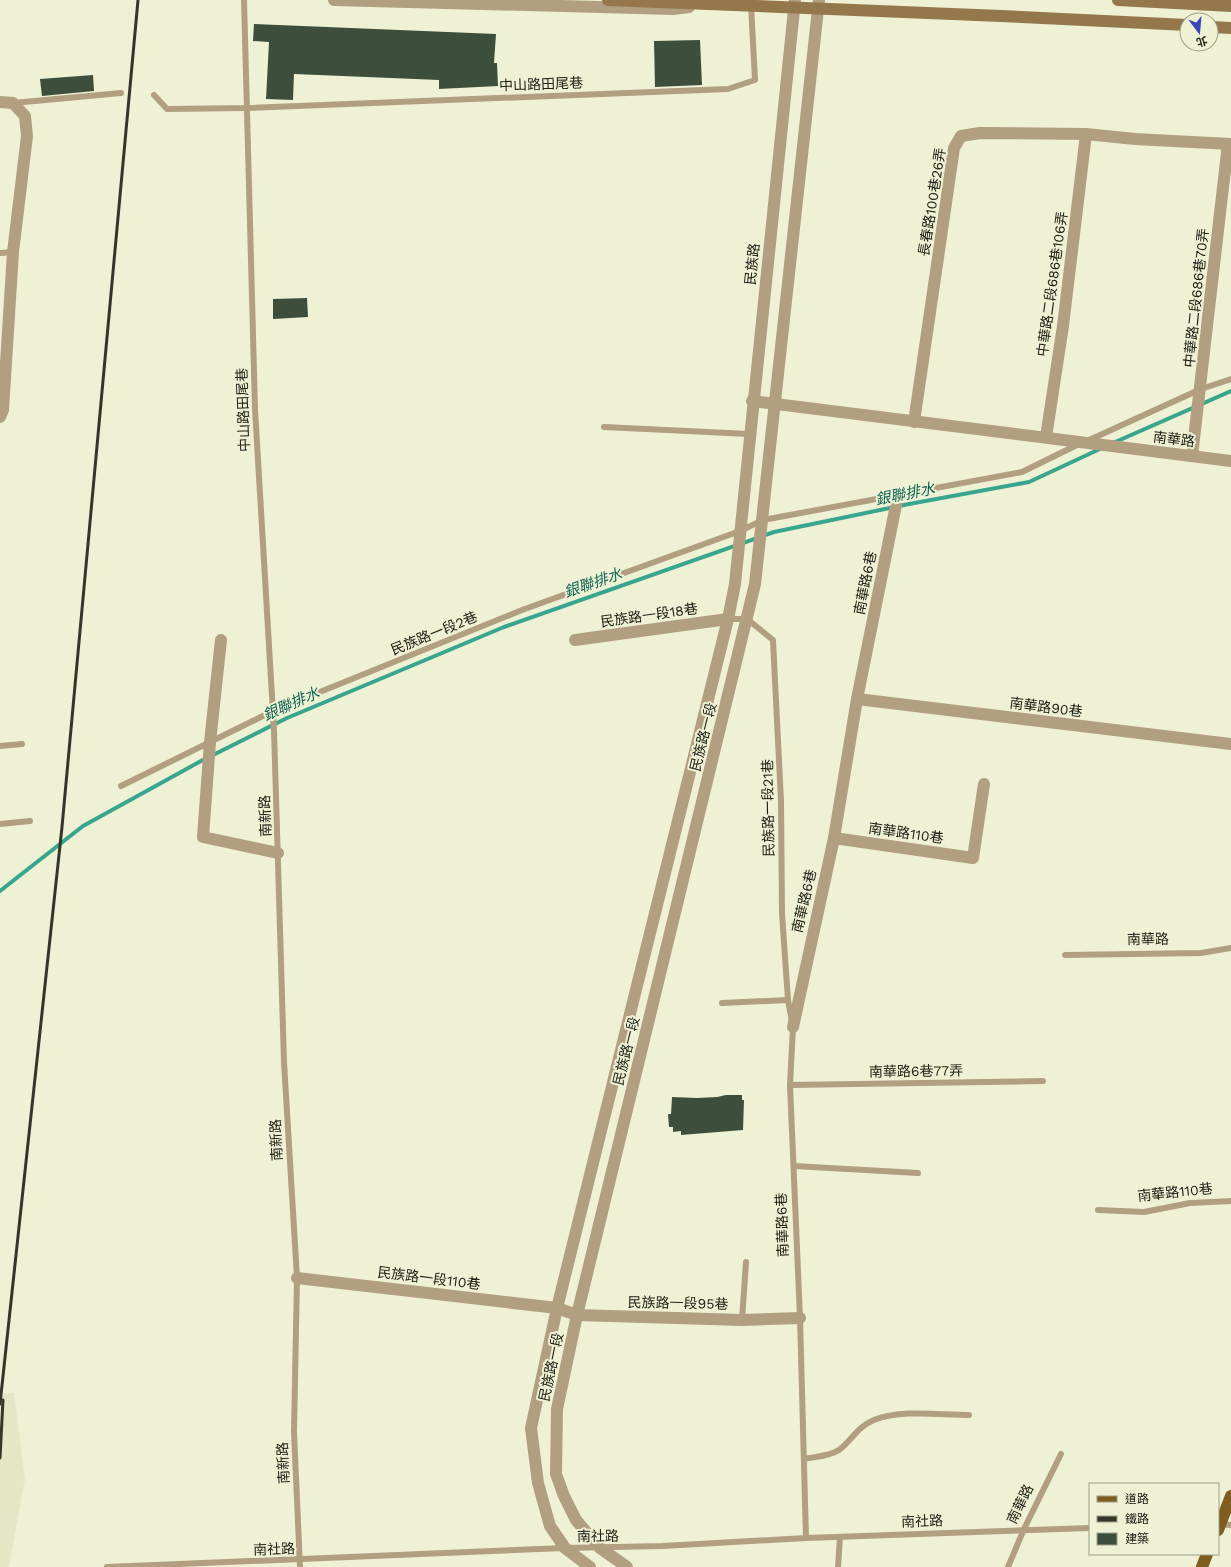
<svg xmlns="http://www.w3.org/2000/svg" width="1231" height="1567" viewBox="0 0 1231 1567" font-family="'Work Sans','Noto Sans TC',sans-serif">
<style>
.built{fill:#e4e7c3}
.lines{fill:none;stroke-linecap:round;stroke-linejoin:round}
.stream{stroke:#38a58e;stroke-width:4}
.building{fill:#3d4f3c}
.lane{stroke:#b29f81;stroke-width:6}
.street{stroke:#b29f81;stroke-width:12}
.secondary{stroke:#94784b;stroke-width:12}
.primary{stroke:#7e5d1e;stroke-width:12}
.rail{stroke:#35362a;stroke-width:3}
.labels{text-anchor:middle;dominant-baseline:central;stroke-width:4;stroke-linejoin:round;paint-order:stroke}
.street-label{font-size:14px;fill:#202117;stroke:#eff1d5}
.water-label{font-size:15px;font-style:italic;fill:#0d6454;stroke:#eff1d5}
</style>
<rect width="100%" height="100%" fill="#eff1d5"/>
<polygon class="built" points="14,1393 25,1479 9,1567 0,1567 0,1394"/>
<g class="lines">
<g class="stream">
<polyline points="1113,443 1231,391"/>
<polyline points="0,891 83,826 201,761 287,718 504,627 774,532 909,504 1029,482 1102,448"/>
</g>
</g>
<g class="building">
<polygon points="254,24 496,34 494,63 497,63 498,86 439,89 439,80 294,74 293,100 266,99 269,42 253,41"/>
<polygon points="700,40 702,85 655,87 654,41"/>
<polygon points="93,75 94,91 42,96 40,79"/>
<polygon points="307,298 308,317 273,319 273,299"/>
<polygon points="726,1095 742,1095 742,1100 744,1100 743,1130 681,1135 681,1131 673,1132 673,1127 669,1127 668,1114 671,1114 672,1097 697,1098 717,1097"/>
</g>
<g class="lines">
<g class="lane">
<polyline points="244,0 255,409 274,730 284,1062 297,1278 294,1432 300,1567"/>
<polyline points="154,95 167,109 247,108 728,89 755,80 751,5"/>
<polyline points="13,103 121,93"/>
<polyline points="0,253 13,252"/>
<polyline points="604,427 749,434"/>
<polyline points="1087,441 1201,389 1231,379"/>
<polyline points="728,619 747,619 773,640 781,801 782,914 788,1000 793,1027 790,1085 800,1318 806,1538"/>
<polyline points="0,746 22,744"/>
<polyline points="121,786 273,711 522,610 740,531 763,520 1022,472 1079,444"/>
<polyline points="0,824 30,821"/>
<polyline points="1065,955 1201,953 1231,948"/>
<polyline points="722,1003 788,1000"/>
<polyline points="790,1085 1043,1081"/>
<polyline points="794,1166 918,1173"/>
<polyline points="1098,1210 1144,1212 1190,1203 1231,1201"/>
<polyline points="742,1320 746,1262"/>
<path d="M804,1459C814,1457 830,1456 839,1450C853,1439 857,1427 874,1420C902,1409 939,1415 969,1415"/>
<polyline points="1219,1524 1231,1525"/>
<polyline points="107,1567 565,1548 663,1546 806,1538 1090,1528"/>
<polyline points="838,1567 840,1537"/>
<polyline points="1008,1567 1024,1529 1061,1454"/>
</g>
<g class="street">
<polyline points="334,0 673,9 689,7"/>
<polyline points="0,102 13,103 25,116 27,136 13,252 3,410 0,417"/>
<polyline points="752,401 1231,461"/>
<polyline points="914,422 954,148 961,136 980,133 1086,134 1135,139 1231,144"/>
<polyline points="1046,437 1063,326 1086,134"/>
<polyline points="1192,456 1228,144"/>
<polyline points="221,640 210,742 203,837 278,853"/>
<polyline points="575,640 728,619"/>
<polyline points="857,699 1231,744"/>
<polyline points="834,838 973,858 984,784"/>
<polyline points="793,1027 834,838 857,699 898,495"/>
<polyline points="297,1278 557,1308 577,1315 742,1320 800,1318"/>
<polyline points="590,1567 565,1548 550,1526 538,1483 531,1428 557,1308 728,619 735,584 795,0"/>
<polyline points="627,1567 600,1548 576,1520 564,1496 556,1474 557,1409 577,1315 755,584 819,0"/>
</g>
<g class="secondary">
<polyline points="608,0 1001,16 1187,25"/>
<polyline points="1118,0 1231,6"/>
<polyline points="1211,27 1231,28"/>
</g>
<g class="primary">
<polyline points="1218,1530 1231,1496"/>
<polyline points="1202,1567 1207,1554"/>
</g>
<g class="rail">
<polyline points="0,1404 62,827 138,0"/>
<polyline points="0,1458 3,1400"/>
</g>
</g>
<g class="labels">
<g class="street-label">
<text transform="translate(541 84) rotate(-2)">中山路田尾巷</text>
<text transform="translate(932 202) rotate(-81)">長春路100巷26弄</text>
<text transform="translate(752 264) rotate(-84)">民族路</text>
<text transform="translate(1052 284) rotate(-82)">中華路二段686巷106弄</text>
<text transform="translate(1196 298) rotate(-84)">中華路二段686巷70弄</text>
<text transform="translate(243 410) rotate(-92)">中山路田尾巷</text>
<text transform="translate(1174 439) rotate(7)">南華路</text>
<text transform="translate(865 583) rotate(-79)">南華路6巷</text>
<text transform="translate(649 615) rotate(-8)">民族路一段18巷</text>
<text transform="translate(434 633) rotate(-22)">民族路一段2巷</text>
<text transform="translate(1046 707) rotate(7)">南華路90巷</text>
<text transform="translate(703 737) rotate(-76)">民族路一段</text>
<text transform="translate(768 808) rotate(-91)">民族路一段21巷</text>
<text transform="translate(265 816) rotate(-92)">南新路</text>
<text transform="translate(906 833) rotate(8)">南華路110巷</text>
<text transform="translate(804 901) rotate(-77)">南華路6巷</text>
<text transform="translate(1148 939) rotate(-1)">南華路</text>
<text transform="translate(626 1051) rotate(-76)">民族路一段</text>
<text transform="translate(916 1071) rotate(-1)">南華路6巷77弄</text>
<text transform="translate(276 1140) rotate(-93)">南新路</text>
<text transform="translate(1175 1192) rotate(-6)">南華路110巷</text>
<text transform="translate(782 1225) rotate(-92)">南華路6巷</text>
<text transform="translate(429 1278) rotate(7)">民族路一段110巷</text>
<text transform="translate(678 1303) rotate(1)">民族路一段95巷</text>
<text transform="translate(551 1367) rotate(-78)">民族路一段</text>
<text transform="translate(283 1463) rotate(-93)">南新路</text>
<text transform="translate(1020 1504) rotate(-64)">南華路</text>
<text transform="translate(922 1521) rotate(-2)">南社路</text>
<text transform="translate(598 1536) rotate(-1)">南社路</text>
<text transform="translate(274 1549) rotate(-2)">南社路</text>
</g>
<g class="water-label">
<text transform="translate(905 494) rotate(-11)">銀聯排水</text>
<text transform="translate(593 583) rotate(-19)">銀聯排水</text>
<text transform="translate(291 704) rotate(-24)">銀聯排水</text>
</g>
</g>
<rect x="1089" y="1483" width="130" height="72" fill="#eff1d5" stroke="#9c9e89"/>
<rect x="1097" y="1496" width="20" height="6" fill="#7e5d1e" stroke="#9c9e89"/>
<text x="1125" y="1503" font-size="12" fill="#202117">道路</text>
<rect x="1097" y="1516" width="20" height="6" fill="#35362a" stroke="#9c9e89"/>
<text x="1125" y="1523" font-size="12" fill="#202117">鐵路</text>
<rect x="1097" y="1533" width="20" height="12" fill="#3d4f3c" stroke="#9c9e89"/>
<text x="1125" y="1543" font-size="12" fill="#202117">建築</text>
<g transform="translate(1199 32) rotate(164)"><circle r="19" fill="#eff1d5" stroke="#9c9e89"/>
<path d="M0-3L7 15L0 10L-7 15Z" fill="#3945b8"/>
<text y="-6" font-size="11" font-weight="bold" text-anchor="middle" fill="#202117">北</text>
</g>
</svg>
